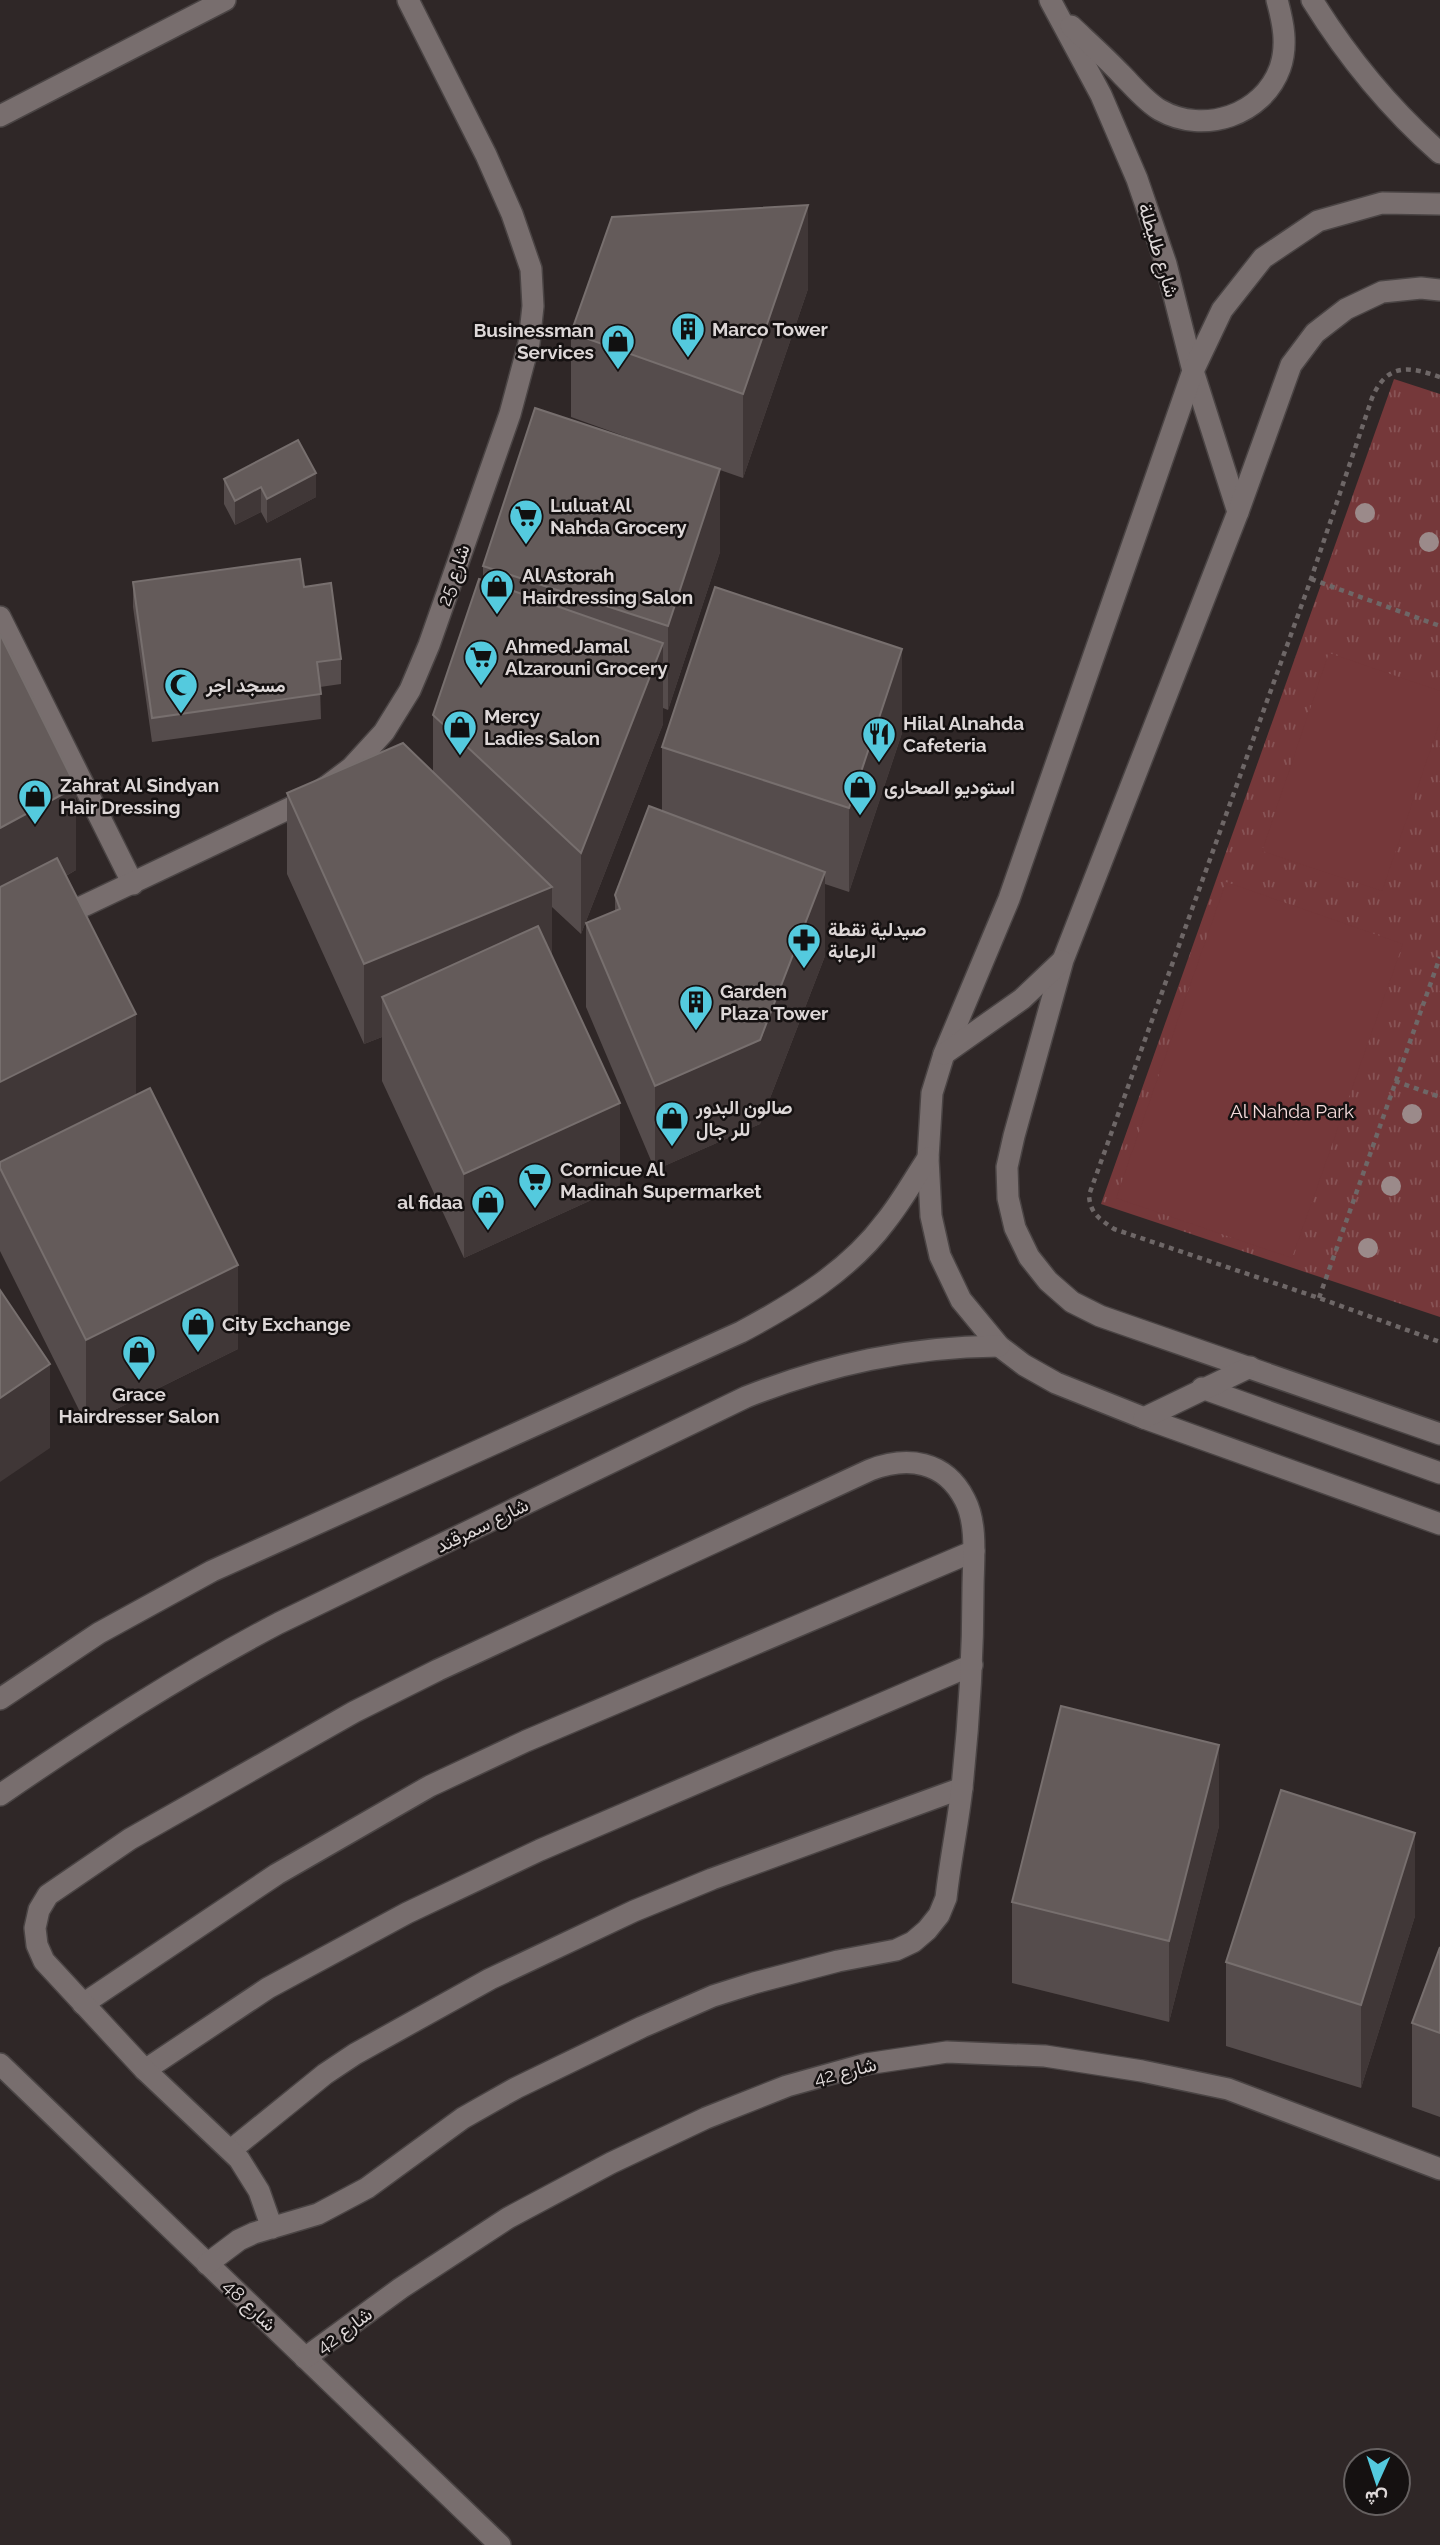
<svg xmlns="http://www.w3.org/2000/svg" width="1440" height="2545" viewBox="0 0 1440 2545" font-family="Raleway,Vazirmatn,sans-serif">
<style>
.park{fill:url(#park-tufts)}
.pitch{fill:#75383a}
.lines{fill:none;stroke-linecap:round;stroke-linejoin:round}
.minor-casing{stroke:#4a4444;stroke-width:24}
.path{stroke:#6e6767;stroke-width:4.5;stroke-dasharray:5 5;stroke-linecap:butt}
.minor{stroke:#786e6e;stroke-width:21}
.tree{fill:#9b8a8a}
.wall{fill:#554c4c}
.shaded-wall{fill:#403737}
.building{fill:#645b5a;stroke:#776f6e;stroke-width:2}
.labels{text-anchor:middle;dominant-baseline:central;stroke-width:5;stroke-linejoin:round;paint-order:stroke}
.street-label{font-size:19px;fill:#ddd7d7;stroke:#151111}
.poi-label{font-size:19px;font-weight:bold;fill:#ddd7d7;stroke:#151111;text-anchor:start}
.park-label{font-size:19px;fill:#f4dbdb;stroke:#151111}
</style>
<defs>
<pattern id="park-tufts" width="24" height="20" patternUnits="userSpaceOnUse" patternTransform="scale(1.75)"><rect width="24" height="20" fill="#75383a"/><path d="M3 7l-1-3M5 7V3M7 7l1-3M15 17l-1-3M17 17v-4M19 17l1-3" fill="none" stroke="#885456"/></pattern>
</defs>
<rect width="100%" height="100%" fill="#2f2727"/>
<polygon class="park" points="1394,379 1440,394 1440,1317 1101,1204"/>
<g class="pitch">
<polygon points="1329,653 1440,691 1440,722 1382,891 1262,851"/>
<polygon points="1226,882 1403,944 1292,1258 1116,1198"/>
</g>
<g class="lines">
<g class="minor-casing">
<g id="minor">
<polyline points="1050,0 1101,95 1137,179 1166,264 1193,371 1238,512"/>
<path d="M1312,0C1348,58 1389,108 1440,153"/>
<path d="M1071,26C1088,42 1105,57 1121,74C1133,86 1146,102 1160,110C1204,135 1263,115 1280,68C1288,45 1283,22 1277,0"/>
<polyline points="0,116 225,0"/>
<polyline points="1440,204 1382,203 1318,221 1263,258 1222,310 1193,371 1009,899 944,1054 932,1093 928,1158 931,1216 940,1256 961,1300 999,1346 1024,1365 1056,1383 1144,1418 1440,1524"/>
<polyline points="1440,290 1421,288 1382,292 1346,309 1315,333 1291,365 1238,512 1063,960 1014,1136 1007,1167 1008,1198 1015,1228 1029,1257 1048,1281 1072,1302 1100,1316 1440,1434"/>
<polyline points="0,617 133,884"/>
<polyline points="56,919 311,798 351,768 384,732 410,690 429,645 510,414 529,343 533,306 531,269 512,214 486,155 408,0"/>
<polyline points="944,1054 1022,999 1062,961"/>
<polyline points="1202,1388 1440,1473"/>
<polyline points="1144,1418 1250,1367"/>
<path d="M0,1699L99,1633L212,1571L741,1332C795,1303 849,1271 886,1221C902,1201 914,1179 928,1158"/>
<path d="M0,1795C92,1732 180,1675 279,1623L746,1397C830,1364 908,1347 999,1346"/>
<polyline points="83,2004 277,1874 430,1786 526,1741 974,1551"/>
<polyline points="0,2064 500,2545"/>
<polyline points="145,2070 268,1988 407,1913 540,1850 972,1665"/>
<polyline points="231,2150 325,2074 355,2054 490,1979 634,1911 712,1879 962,1788"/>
<path d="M207,2264L239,2240L254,2233L318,2214L367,2188L463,2118L516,2088L642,2027L713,1996L754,1983L838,1961L896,1950L913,1942L927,1930L939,1915L946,1898C950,1861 958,1824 962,1787C969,1721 973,1656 973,1590C973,1562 978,1525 965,1500C945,1460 907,1456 870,1470L438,1670L354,1712L130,1839L48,1895L39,1910L35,1928L37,1945L44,1961L145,2070L239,2159L259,2191L272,2228"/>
<polyline points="305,2358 401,2288 508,2218 611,2163 706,2118 787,2086 866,2064 947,2052 1045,2056 1142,2071 1228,2089 1440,2169"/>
</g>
</g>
<g class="path">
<path d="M1440,377C1408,366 1387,363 1372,398L1311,579L1089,1195C1090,1214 1100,1219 1114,1229L1319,1298L1440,1342"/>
<polyline points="1311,579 1440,626"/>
<polyline points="1395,1081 1440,1097"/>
<polyline points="1319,1298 1440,957"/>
</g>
<use href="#minor" class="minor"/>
</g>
<g class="tree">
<circle cx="1365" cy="513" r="10"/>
<circle cx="1429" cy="542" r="10"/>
<circle cx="1412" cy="1114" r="10"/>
<circle cx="1391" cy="1186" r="10"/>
<circle cx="1368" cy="1248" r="10"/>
</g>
<g class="wall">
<polygon points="808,289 743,478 720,470 720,552 668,710 663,708 663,724 581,934 552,907 552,956 620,1187 464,1258 382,1081 382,1037 364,1044 287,874 287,793 433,772 433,715 483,581 483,566 668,452 571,417 571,333"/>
<polygon points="224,479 316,497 267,523 261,512 235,525 224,504"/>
<polygon points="133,582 304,587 341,659 341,684 320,687 321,719 152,742 133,607"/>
<polygon points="0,634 76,870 66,876 136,1095 238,1349 86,1424 0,1251"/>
<polygon points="902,733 849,892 825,884 825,956 760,1124 655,1170 586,1007 586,923 615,911 615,895 662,811 662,747"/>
<polygon points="1219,1826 1169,2022 1012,1983 1012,1902"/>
<polygon points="1415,1916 1361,2088 1226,2046 1226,1962"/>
<polygon points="1440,1947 1440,2117 1412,2107 1412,2023"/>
</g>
<g class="shaded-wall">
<polygon points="808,205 808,289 743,478 743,394"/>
<polygon points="720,469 720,552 668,710 668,626"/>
<polygon points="316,473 316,497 267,523 267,499"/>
<polygon points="261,487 261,512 235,525 235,501"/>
<polygon points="663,643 663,724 581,934 581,853"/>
<polygon points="902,649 902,733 849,892 849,808"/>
<polygon points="76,787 76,870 0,912 0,828"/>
<polygon points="825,872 825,956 760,1124 655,1170 655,1086"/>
<polygon points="552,887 552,968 382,997 382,1037 364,1044 364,964"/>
<polygon points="136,1014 136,1098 0,1166 0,1082"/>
<polygon points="620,1103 620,1187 464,1258 464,1174"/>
<polygon points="238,1265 238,1349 86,1424 86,1340"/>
<polygon points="50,1364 50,1448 0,1482 0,1398"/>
<polygon points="1219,1745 1219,1826 1169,2022 1169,1941"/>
<polygon points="1415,1833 1415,1916 1361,2088 1361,2005"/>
</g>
<g class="building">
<polygon points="808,205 743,394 571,333 612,217"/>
<polygon points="535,408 720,469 668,626 483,566"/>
<polygon points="298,440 316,473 267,499 261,487 235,501 224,479"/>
<polygon points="300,559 304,587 331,583 341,659 317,662 321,694 152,718 133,582"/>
<polygon points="479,579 663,643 581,853 433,715"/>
<polygon points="715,587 902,649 849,808 662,747"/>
<polygon points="0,634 76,787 0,828"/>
<polygon points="403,743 552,887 364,964 287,793"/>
<polygon points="649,806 825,872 760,1040 655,1086 586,923 620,909 615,895"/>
<polygon points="57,858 136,1014 0,1082 0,887"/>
<polygon points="538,926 620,1103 464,1174 382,997"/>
<polygon points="150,1088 238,1265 86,1340 0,1168 0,1162"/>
<polygon points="0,1290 50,1364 0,1398"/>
<polygon points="1061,1706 1219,1745 1169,1941 1012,1902"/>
<polygon points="1281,1790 1415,1833 1361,2005 1226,1962"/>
<polygon points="1440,1947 1440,2033 1412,2023"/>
</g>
<defs>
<g id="building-pin" transform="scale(1.75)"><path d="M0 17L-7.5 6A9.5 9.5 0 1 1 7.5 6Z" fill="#54cade" stroke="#151111"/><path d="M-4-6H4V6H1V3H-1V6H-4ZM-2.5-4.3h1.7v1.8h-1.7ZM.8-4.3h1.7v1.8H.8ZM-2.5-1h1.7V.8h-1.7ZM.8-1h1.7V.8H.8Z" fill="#111"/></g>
<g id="shop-pin" transform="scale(1.75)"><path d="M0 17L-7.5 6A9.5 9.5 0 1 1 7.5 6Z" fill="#54cade" stroke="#151111"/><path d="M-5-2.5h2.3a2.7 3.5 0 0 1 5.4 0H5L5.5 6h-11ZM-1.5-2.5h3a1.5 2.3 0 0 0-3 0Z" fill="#111"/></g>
<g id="supermarket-pin" transform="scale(1.75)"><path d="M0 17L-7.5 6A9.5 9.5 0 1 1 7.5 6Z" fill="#54cade" stroke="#151111"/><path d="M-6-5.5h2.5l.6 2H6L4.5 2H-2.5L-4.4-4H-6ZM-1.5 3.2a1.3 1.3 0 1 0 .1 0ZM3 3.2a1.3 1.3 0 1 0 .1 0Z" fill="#111"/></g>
<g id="mosque-pin" transform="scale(1.75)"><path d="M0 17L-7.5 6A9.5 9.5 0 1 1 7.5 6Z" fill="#54cade" stroke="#151111"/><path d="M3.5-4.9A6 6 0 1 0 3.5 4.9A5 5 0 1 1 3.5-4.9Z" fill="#111"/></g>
<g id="restaurant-pin" transform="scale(1.75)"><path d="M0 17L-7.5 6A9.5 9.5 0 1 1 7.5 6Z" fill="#54cade" stroke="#151111"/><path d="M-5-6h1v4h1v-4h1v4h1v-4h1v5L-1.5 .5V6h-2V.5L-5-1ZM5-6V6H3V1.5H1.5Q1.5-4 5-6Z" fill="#111"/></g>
<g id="pharmacy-pin" transform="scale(1.75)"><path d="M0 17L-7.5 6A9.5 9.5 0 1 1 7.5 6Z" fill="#54cade" stroke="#151111"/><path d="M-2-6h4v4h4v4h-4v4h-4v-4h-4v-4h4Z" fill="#111"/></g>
</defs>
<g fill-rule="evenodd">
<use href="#building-pin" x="688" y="329"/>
<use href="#shop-pin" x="618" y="341"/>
<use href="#supermarket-pin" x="526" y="516"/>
<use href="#shop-pin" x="497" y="586"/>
<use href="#supermarket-pin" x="481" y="657"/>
<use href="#mosque-pin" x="181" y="685"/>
<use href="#shop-pin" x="460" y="727"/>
<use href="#restaurant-pin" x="879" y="734"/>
<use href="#shop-pin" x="860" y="787"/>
<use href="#shop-pin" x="35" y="796"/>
<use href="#pharmacy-pin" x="804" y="940"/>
<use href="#building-pin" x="696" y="1002"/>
<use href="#shop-pin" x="672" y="1118"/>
<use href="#supermarket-pin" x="535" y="1180"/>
<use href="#shop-pin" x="488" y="1202"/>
<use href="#shop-pin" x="198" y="1324"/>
<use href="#shop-pin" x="139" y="1352"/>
</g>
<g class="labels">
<g class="street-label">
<text transform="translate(1159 250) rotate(73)">شارع طليطلة</text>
<text transform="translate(453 575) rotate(-71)">شارع 25</text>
<text transform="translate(482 1525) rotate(-26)">شارع سمرقند</text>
<text transform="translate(845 2071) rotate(-14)">شارع 42</text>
<text transform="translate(250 2305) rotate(44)">شارع 48</text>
<text transform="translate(344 2330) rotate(-36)">شارع 42</text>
</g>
<g class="poi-label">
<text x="712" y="329">Marco Tower</text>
<text x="594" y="330" text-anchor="end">Businessman<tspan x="594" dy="22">Services</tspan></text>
<text x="550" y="505">Luluat Al<tspan x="550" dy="22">Nahda Grocery</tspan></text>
<text x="522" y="575">Al Astorah<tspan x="522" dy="22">Hairdressing Salon</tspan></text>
<text x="505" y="646">Ahmed Jamal<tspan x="505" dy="22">Alzarouni Grocery</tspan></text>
<text x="206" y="685">مسجد اجر</text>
<text x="484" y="716">Mercy<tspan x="484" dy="22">Ladies Salon</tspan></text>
<text x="903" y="723">Hilal Alnahda<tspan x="903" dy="22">Cafeteria</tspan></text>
<text x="60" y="785">Zahrat Al Sindyan<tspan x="60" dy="22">Hair Dressing</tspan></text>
<text x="884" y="787">استوديو الصحارى</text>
<text x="828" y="929">صيدلية نقطة<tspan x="828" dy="22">الرعابة</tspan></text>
<text x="720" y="991">Garden<tspan x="720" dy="22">Plaza Tower</tspan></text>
<text x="696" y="1107">صالون البدور<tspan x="696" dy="22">للر جال</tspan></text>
<text x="560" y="1169">Cornicue Al<tspan x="560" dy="22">Madinah Supermarket</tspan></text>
<text x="463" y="1202" text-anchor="end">al fidaa</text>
<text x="222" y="1324">City Exchange</text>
<text x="139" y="1394" text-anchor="middle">Grace<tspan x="139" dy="22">Hairdresser Salon</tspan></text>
</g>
<g class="park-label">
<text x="1292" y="1111">Al Nahda Park</text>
</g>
</g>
<g transform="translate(1377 2482) rotate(183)"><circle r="33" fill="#151111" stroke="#656060" stroke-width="2"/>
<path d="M0-5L12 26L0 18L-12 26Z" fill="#54cade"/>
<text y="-10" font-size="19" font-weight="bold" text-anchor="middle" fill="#ddd7d7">ش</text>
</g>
</svg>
